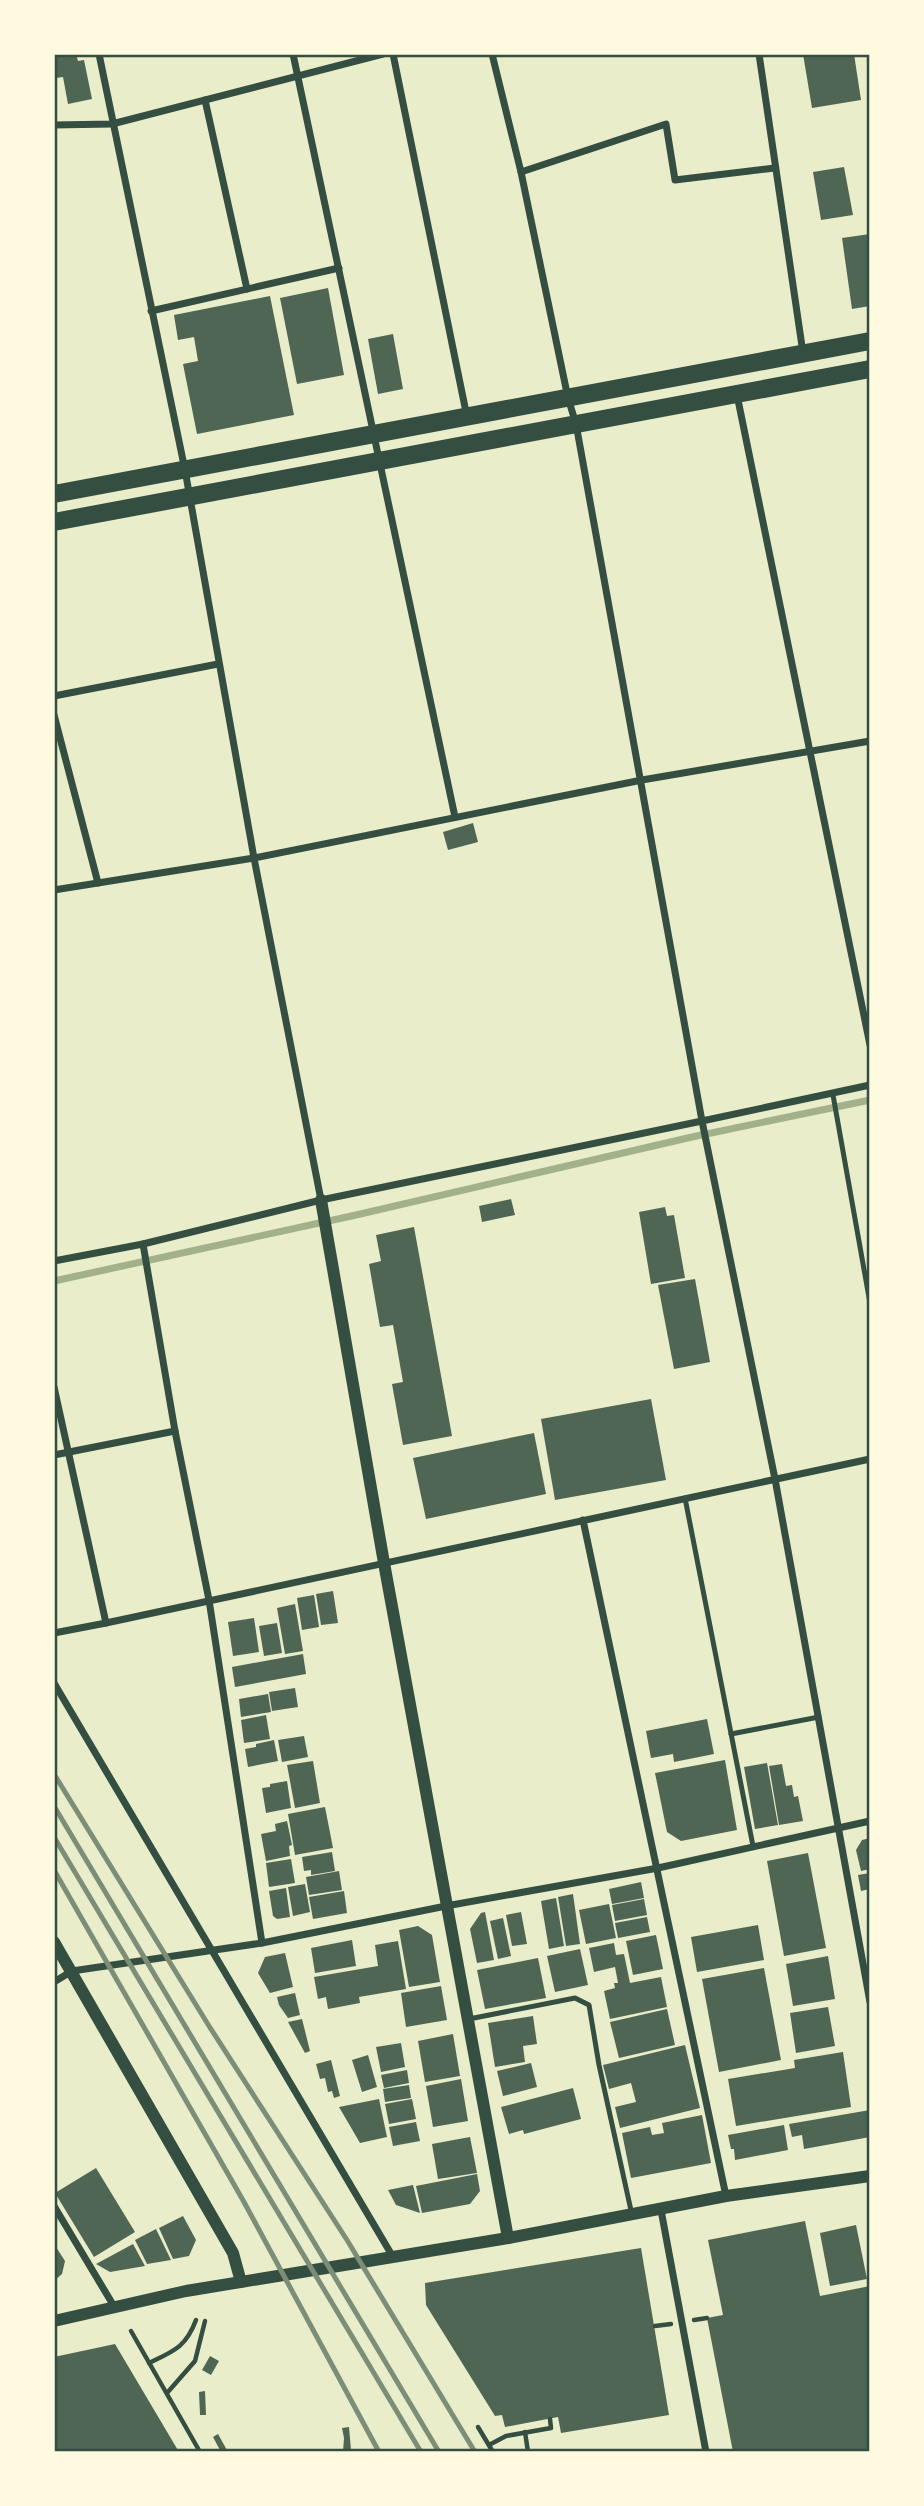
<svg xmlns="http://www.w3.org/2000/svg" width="924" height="2506" viewBox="0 0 924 2506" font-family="'Noto Sans',sans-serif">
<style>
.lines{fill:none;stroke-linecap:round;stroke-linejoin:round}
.stream{stroke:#a3b18a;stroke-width:7}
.building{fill:#4f6655}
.path{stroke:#344e41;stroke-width:4.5}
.service{stroke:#344e41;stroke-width:5}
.minor{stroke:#344e41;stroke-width:7}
.tertiary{stroke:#344e41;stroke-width:12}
.primary{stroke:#344e41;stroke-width:18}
.rail{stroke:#7c8e77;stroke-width:5}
.neatline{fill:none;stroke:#344e41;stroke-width:2.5}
</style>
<rect width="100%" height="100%" fill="#e9edc9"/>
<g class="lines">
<polyline class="stream" points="54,1281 356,1215 692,1137 870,1100"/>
</g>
<g class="building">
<polygon points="54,54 76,54 78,61 84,60 92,99 68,104 63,77 56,78"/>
<polygon points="803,54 854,54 861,100 812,108"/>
<polygon points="844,167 853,215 821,220 813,172"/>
<polygon points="870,234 870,306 852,309 842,238"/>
<polygon points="328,288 344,375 297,384 280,298"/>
<polygon points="270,296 294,415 197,434 183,364 198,361 194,337 178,340 174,315"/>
<polygon points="393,334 403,389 378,394 368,339"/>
<polygon points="473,823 478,842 448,850 443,832"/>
<polygon points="511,1199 515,1215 482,1222 479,1206"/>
<polygon points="665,1207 667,1216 674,1215 685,1278 651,1284 639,1212"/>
<polygon points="414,1227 452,1436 403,1445 392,1384 403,1382 393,1325 380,1327 369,1264 381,1261 376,1235"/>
<polygon points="695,1279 710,1362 674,1369 658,1285"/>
<polygon points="651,1399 666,1480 555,1500 541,1419"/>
<polygon points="534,1433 546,1494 426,1519 413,1458"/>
<polygon points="333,1591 338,1623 321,1625 316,1594"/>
<polygon points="314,1595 319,1627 302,1630 297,1598"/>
<polygon points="295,1604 303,1651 285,1654 277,1608"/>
<polygon points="254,1618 259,1652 233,1656 228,1622"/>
<polygon points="277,1623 282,1653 264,1656 259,1626"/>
<polygon points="303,1654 306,1674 235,1687 232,1667"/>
<polygon points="295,1688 298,1707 272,1711 269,1692"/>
<polygon points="268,1694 271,1712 241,1717 239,1699"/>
<polygon points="266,1715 270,1739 244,1743 241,1720"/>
<polygon points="707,1719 714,1754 674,1762 673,1754 651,1758 646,1731"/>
<polygon points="304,1736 308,1757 282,1762 278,1740"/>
<polygon points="274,1740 278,1761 248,1767 245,1749 256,1747 256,1744"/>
<polygon points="725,1760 737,1830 681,1841 667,1832 655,1773"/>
<polygon points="313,1761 320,1803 295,1808 287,1765"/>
<polygon points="767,1763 778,1825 755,1829 744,1767"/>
<polygon points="782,1764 786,1786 792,1785 794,1797 798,1796 803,1821 779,1825 769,1766"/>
<polygon points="287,1781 291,1808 266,1813 262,1788 270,1787 270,1784"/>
<polygon points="325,1807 333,1848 295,1855 288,1814"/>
<polygon points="287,1821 292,1845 289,1846 290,1856 266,1861 261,1834 276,1831 275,1824"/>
<polygon points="870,1838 870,1869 861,1871 856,1850 862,1840"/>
<polygon points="332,1852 335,1871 311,1875 311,1870 304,1871 302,1857"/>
<polygon points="808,1853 826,1948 784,1956 767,1861"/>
<polygon points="291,1859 295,1883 269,1887 266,1863"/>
<polygon points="339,1871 342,1890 309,1895 306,1877"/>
<polygon points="870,1873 870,1889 861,1891 858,1875"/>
<polygon points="641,1882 644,1898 612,1904 609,1889"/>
<polygon points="305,1884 310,1912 293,1916 288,1887"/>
<polygon points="286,1888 290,1917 277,1919 273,1916 269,1891"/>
<polygon points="344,1891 347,1913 313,1919 309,1897"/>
<polygon points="573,1894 580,1944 566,1946 558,1897"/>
<polygon points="556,1898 564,1946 549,1949 541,1901"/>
<polygon points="644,1899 647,1915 615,1921 612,1905"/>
<polygon points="609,1904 616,1938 586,1944 579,1910"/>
<polygon points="485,1912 494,1960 477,1963 470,1929 481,1913"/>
<polygon points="521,1912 527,1944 512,1946 506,1915"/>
<polygon points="647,1917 650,1932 618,1938 615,1923"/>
<polygon points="503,1918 511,1956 498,1959 490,1921"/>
<polygon points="758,1925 764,1960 697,1972 691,1937"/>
<polygon points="418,1926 432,1935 440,1982 409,1987 399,1930"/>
<polygon points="656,1935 663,1969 633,1975 626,1941"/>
<polygon points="352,1940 356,1966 315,1973 311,1948"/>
<polygon points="398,1941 406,1989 359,1997 360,2003 328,2009 326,1997 318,1999 314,1977 378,1966 375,1945"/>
<polygon points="614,1943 616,1955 624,1954 630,1983 661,1977 667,2007 610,2019 604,1991 615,1988 614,1983 618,1983 615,1967 594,1972 589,1948"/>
<polygon points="580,1949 588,1985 555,1992 547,1956"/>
<polygon points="285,1953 293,1987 270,1993 258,1973 265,1957"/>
<polygon points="828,1956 835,1999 793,2006 786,1964"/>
<polygon points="538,1958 546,1998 485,2009 477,1970"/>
<polygon points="764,1968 781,2060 719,2072 702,1979"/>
<polygon points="441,1986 447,2020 406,2027 401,1993"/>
<polygon points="295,1993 300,2015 288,2018 279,2005 277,1997"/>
<polygon points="828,2007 835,2046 796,2053 790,2013"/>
<polygon points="667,2009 675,2045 619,2058 610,2022"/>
<polygon points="533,2016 537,2044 523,2046 525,2062 495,2067 488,2023"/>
<polygon points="302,2019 310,2051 305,2053 288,2022"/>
<polygon points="453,2034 460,2076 425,2082 418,2041"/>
<polygon points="401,2043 405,2067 381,2072 376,2047"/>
<polygon points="685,2045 700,2108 620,2128 615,2107 636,2102 631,2083 609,2089 603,2065"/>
<polygon points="843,2052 851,2107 736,2126 728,2079 795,2068 794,2060"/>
<polygon points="368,2055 377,2087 362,2092 352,2060"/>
<polygon points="331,2060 340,2096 334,2098 332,2091 328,2092 325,2078 320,2079 316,2064"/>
<polygon points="531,2063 537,2087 503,2096 497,2071"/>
<polygon points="407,2070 409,2083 384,2088 381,2075"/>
<polygon points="461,2079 468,2121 433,2127 426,2086"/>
<polygon points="409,2085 411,2098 385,2102 383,2089"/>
<polygon points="573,2088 581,2119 524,2134 523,2130 509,2134 501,2107"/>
<polygon points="379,2099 387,2137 360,2143 339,2107"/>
<polygon points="412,2099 416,2119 389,2124 385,2104"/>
<polygon points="870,2110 870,2137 804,2149 802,2135 792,2137 789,2124"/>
<polygon points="702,2115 711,2163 631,2178 622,2133 650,2127 652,2135 664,2133 662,2123"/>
<polygon points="416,2122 420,2141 393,2146 389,2127"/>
<polygon points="784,2125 788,2150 735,2160 734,2149 731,2149 728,2135"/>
<polygon points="470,2137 477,2173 438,2179 432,2144"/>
<polygon points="96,2168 135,2232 94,2257 55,2193"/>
<polygon points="477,2174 480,2191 470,2204 422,2213 416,2186"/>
<polygon points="413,2185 420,2213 396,2205 388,2190"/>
<polygon points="183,2216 196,2240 189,2256 173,2259 159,2228"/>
<polygon points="805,2221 820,2296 870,2286 870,2452 733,2452 707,2318 723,2315 708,2240"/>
<polygon points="856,2225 867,2279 830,2286 820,2233"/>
<polygon points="156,2229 171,2260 147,2264 135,2240"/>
<polygon points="54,2244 65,2261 62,2274 54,2281"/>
<polygon points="133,2244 145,2266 110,2272 96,2264"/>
<polygon points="641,2248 669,2415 561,2433 558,2417 505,2427 502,2415 495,2416 426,2305 425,2283"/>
<polygon points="115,2344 179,2452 54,2452 54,2357"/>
<polygon points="210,2356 219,2361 211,2375 202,2370"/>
<polygon points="205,2391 206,2415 200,2415 199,2392"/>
<polygon points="349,2427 351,2450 343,2452 344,2438 342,2428"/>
<polygon points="218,2434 228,2452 221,2452 213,2437"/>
</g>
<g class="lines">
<g class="path">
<polyline points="694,2320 707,2318"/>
<polyline points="655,2326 671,2324"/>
<polyline points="131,2331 200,2452"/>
<path d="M149,2363C174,2351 186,2347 196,2320"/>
<polyline points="167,2393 195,2361 205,2321"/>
<polyline points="478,2427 493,2452"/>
<polyline points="525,2432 528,2452"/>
<polyline points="489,2445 506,2436 551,2428 550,2419"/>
</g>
<g class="service">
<polyline points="833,1095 870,1303"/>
<polyline points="685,1498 753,1846"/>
<polyline points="731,1734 819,1717"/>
<polyline points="469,2019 575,1998 589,2005 599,2065 632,2215"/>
</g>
<g class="minor">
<polyline points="99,54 185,470 254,858 321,1200"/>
<polyline points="293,54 455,817"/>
<polyline points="393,54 467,417"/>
<polyline points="759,54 803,353"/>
<polyline points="205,100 247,289"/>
<polyline points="54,125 112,124 383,54"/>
<polyline points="521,172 666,124 675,180 775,168"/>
<polyline points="151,311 339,268"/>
<polyline points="737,395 870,1045"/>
<polyline points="54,696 218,664"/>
<polyline points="54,715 98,883"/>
<polyline points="54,890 254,858 642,780 870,741"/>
<polyline points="870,1085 702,1121 775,1479 870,2002"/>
<polyline points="54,1261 143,1244"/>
<polyline points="54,1387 106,1623"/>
<polyline points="54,1455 175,1431"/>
<polyline points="583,1520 726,2196"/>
<polyline points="54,1633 106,1623 870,1459"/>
<polyline points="54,1683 393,2257"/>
<polyline points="262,1943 209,1600 175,1431 143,1244 321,1200 702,1121 576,424 568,398 521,172 492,54"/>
<polyline points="54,1982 72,1971 262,1943 446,1906 658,1868 870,1821"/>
<polyline points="54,2206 115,2308"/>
<polyline points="661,2210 706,2452"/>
</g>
<g class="tertiary">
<polyline points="321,1200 384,1563 508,2238"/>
<polyline points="54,1942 233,2253 241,2282"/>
<polyline points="54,2321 186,2291 508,2238 726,2196 870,2176"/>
</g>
<g class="primary">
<polyline points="54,494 870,341"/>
<polyline points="54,522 870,369"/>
</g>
<g class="rail">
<polyline points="54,1774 209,2026 347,2240 475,2452"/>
<polyline points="54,1806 439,2452"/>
<polyline points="54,1837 421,2452"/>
<polyline points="54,1870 244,2202 379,2452"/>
</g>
</g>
<rect width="924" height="2506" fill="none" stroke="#fefae0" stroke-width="112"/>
<rect x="56" y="56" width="812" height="2394" class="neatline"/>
</svg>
